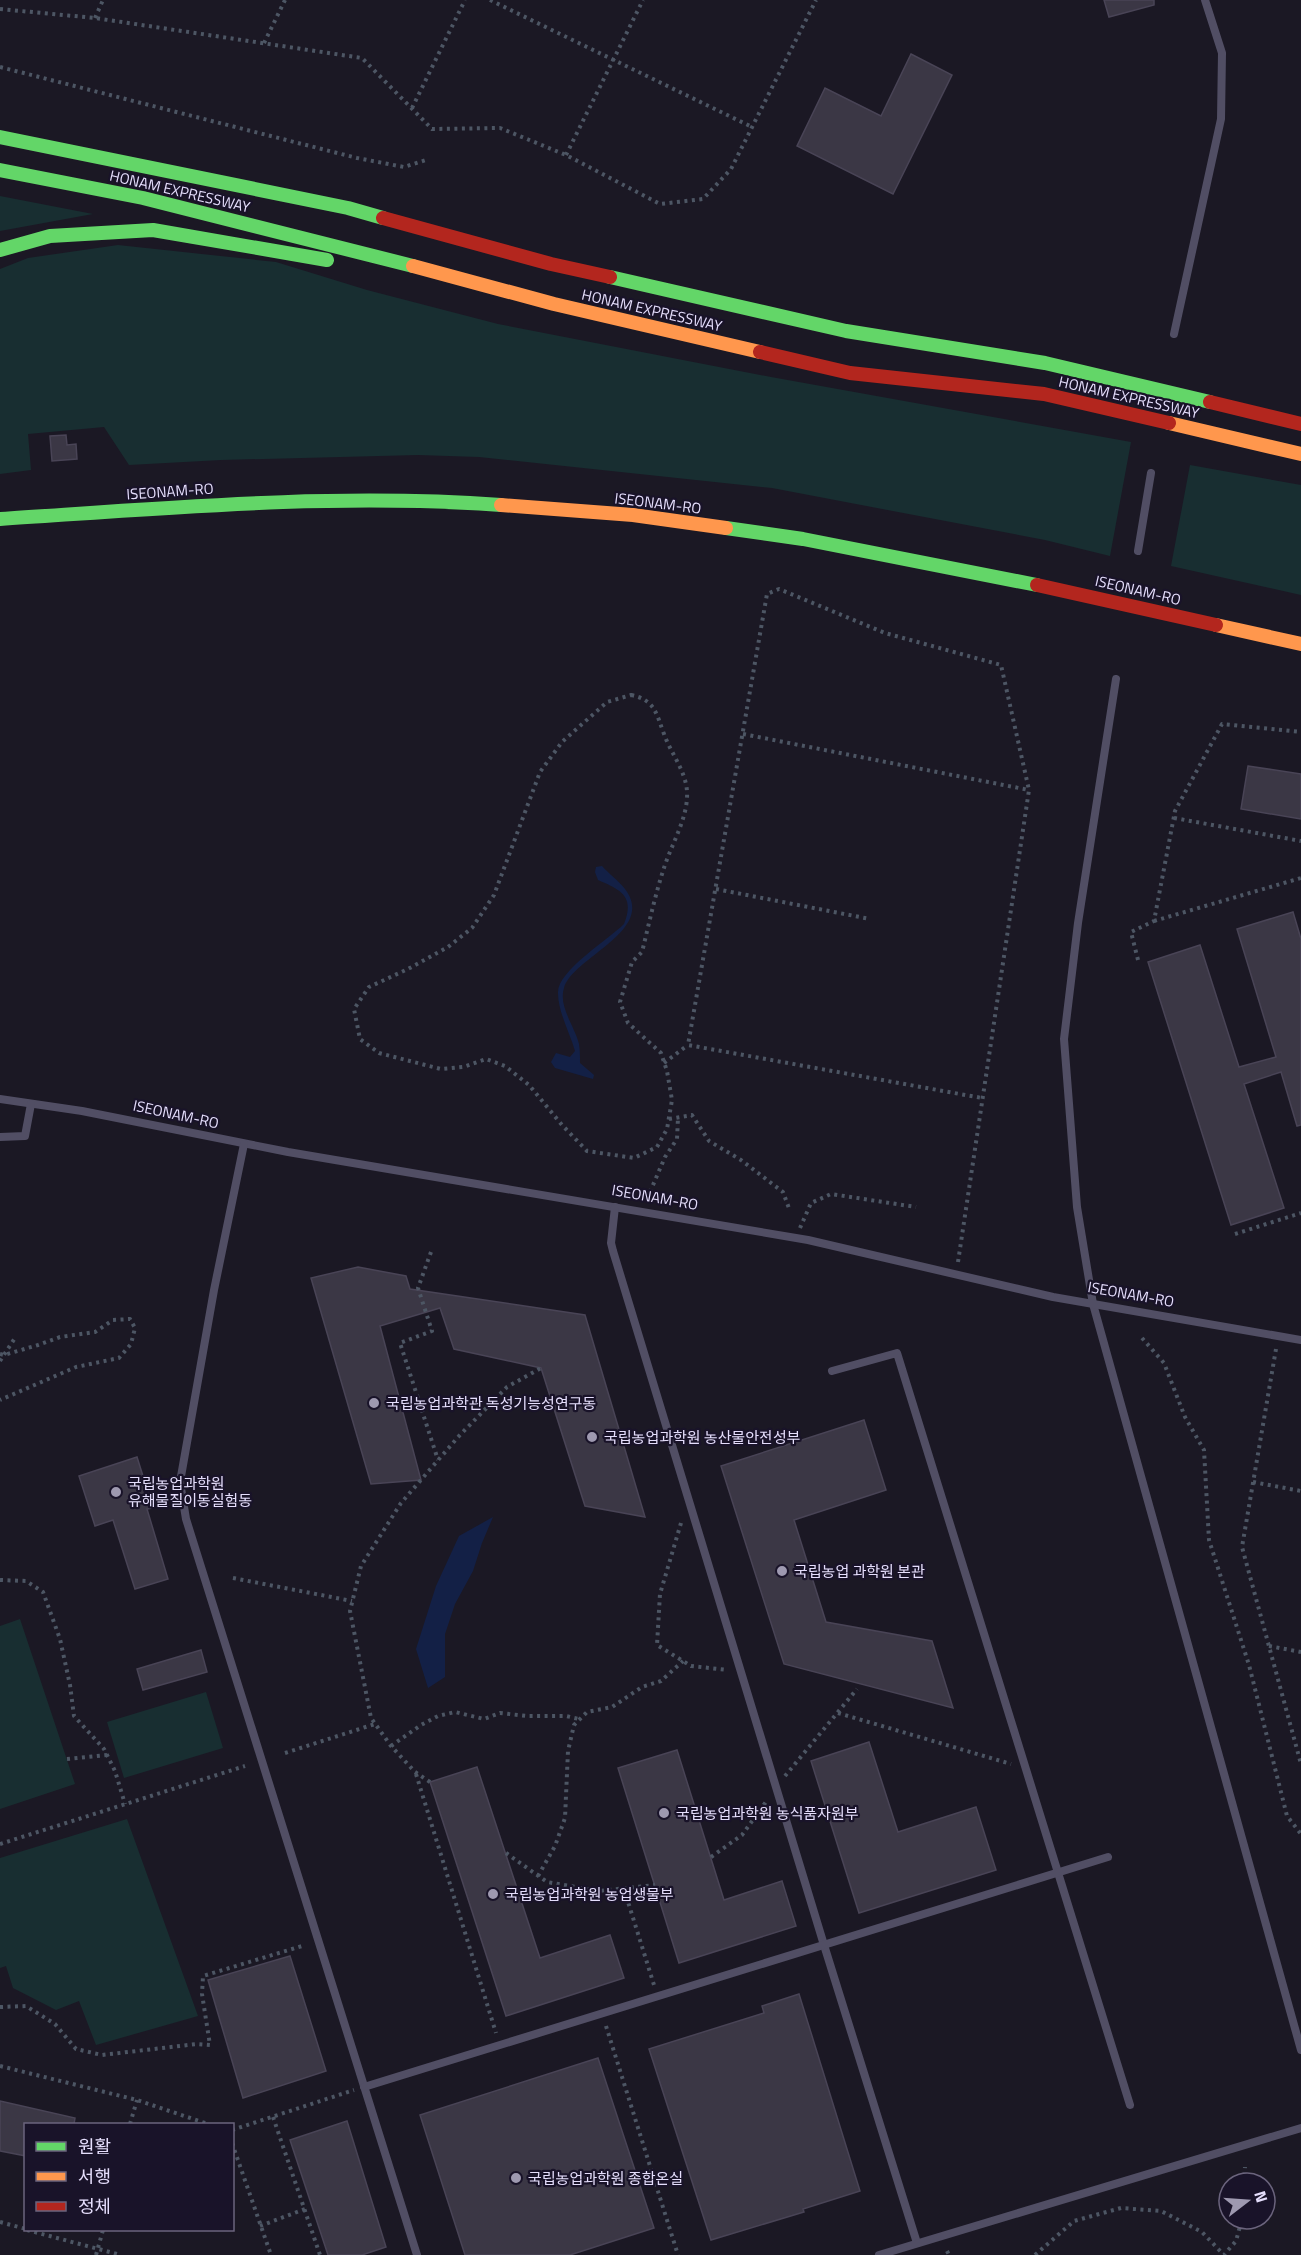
<svg xmlns="http://www.w3.org/2000/svg" width="1301" height="2255" viewBox="0 0 1301 2255" font-family="'Titillium Web','Noto Sans KR',sans-serif">
<style>
.green{fill:#182e31}
.water{fill:#132046}
.building{fill:#3b3745;stroke:#494456;stroke-width:1.5}
.lines{fill:none;stroke-linecap:round;stroke-linejoin:round}
.path{stroke:#4d5664;stroke-width:4;stroke-dasharray:3 4.5;stroke-linecap:butt}
.lane{stroke:#514e64;stroke-width:8}
.fast{stroke:#63d668;stroke-width:14}
.slow{stroke:#ff974d;stroke-width:14}
.jam{stroke:#b3261e;stroke-width:14}
.poi-dot{fill:#9e99b0;stroke:#191329;stroke-width:2}
.labels{text-anchor:middle;dominant-baseline:central;stroke-width:4.5;stroke-linejoin:round;paint-order:stroke}
.street-label{font-size:15px;fill:#e5defc;stroke:#191329}
.poi-label{font-size:15px;fill:#e5defc;stroke:#191329;text-anchor:start}
</style>
<rect width="100%" height="100%" fill="#1b1824"/>
<g class="green">
<polygon points="0,196 93,214 0,231"/>
<polygon points="118,245 276,262 367,290 498,324 771,377 1131,442 1110,556 1045,540 772,488 479,457 418,455 221,460 129,465 104,427 28,434 31,470 0,474 0,269 28,258"/>
<polygon points="1190,465 1301,485 1301,595 1171,566"/>
<polygon points="20,1619 75,1784 0,1809 0,1626"/>
<polygon points="206,1692 223,1748 124,1778 107,1722"/>
<polygon points="127,1819 198,2016 96,2045 79,2001 56,2010 13,1988 6,1966 0,1968 0,1858"/>
</g>
<g class="water">
<path d="M602,866C609,874 619,881 625,889C657,931 573,957 564,988C558,1006 575,1027 579,1044C580,1050 580,1057 580,1063L594,1075L593,1079L555,1068L551,1062L556,1053L570,1057L575,1051C570,1033 558,1012 558,993C557,971 608,940 624,924C635,896 621,890 598,880L595,872L596,867Z"/>
<polygon points="493,1517 482,1543 473,1571 455,1604 445,1634 445,1677 428,1688 416,1649 436,1586 459,1536"/>
</g>
<g class="building">
<polygon points="1104,0 1154,0 1154,5 1109,17"/>
<polygon points="911,54 952,75 893,194 797,146 825,88 881,116"/>
<polygon points="66,435 67,445 76,444 77,459 52,461 50,436"/>
<polygon points="1248,766 1301,774 1301,819 1241,809"/>
<polygon points="1293,912 1301,939 1301,1125 1297,1126 1281,1072 1244,1084 1284,1208 1231,1225 1148,962 1200,945 1239,1067 1276,1057 1237,929"/>
<polygon points="358,1267 406,1276 410,1289 585,1315 645,1517 585,1506 541,1368 454,1349 440,1308 380,1326 421,1480 371,1484 311,1278"/>
<polygon points="864,1420 886,1490 794,1520 826,1622 932,1641 953,1708 784,1664 721,1466"/>
<polygon points="137,1457 153,1508 147,1509 168,1579 135,1589 113,1520 95,1526 79,1476"/>
<polygon points="201,1650 207,1672 143,1690 137,1669"/>
<polygon points="869,1742 898,1832 976,1807 996,1870 859,1913 811,1761"/>
<polygon points="677,1750 724,1900 782,1881 796,1926 679,1963 618,1768"/>
<polygon points="477,1767 540,1958 610,1935 624,1978 506,2016 430,1782"/>
<polygon points="290,1956 326,2071 243,2098 208,1980"/>
<polygon points="799,1994 860,2191 803,2209 804,2212 711,2240 649,2049 764,2013 762,2006"/>
<polygon points="598,2058 654,2228 570,2255 465,2255 420,2115"/>
<polygon points="0,2101 75,2118 74,2124 26,2124 26,2156 0,2151"/>
<polygon points="347,2121 386,2247 362,2255 328,2255 290,2140"/>
</g>
<g class="lines">
<g class="path">
<polyline points="490,0 752,127"/>
<polyline points="0,9 95,18 362,58 432,129 500,128 566,155 660,204 703,199 731,169 816,0"/>
<polyline points="95,18 103,0"/>
<polyline points="264,43 285,0"/>
<polyline points="0,67 357,158 404,167 426,160"/>
<polyline points="412,108 465,0"/>
<polyline points="566,155 643,0"/>
<path d="M631,695C655,700 656,713 664,734C670,751 682,766 686,784C692,812 672,842 664,868C655,895 649,924 642,952L632,962L620,1002L628,1023L661,1053L667,1071L672,1100L667,1129L657,1147L634,1158L587,1151L562,1125L529,1085L505,1066L486,1059L463,1067L441,1069L379,1053L360,1039L354,1009L369,987L408,969L448,947L472,928L494,895L540,772L562,742L607,702Z"/>
<polyline points="743,734 1029,790"/>
<polyline points="1174,818 1301,841"/>
<polyline points="716,889 870,919"/>
<polyline points="1154,921 1301,878"/>
<polyline points="1138,960 1131,932 1154,921 1175,811 1222,724 1301,732"/>
<polyline points="664,1063 688,1045"/>
<polyline points="669,1119 692,1115 709,1141 741,1160 783,1192 790,1211"/>
<polyline points="650,1192 665,1157 677,1139 678,1118"/>
<polyline points="800,1228 811,1203 831,1194 916,1207"/>
<polyline points="1235,1234 1301,1213"/>
<polyline points="431,1252 418,1288 432,1331 400,1343 438,1460"/>
<polyline points="958,1262 1029,790 1001,665 885,633 779,589 767,594 688,1045 982,1098"/>
<polyline points="1142,1338 1164,1363 1185,1417 1204,1450 1209,1540 1249,1665 1287,1816 1301,1834"/>
<polyline points="1276,1349 1242,1547 1301,1764"/>
<polyline points="0,1354 4,1355 38,1345 60,1337 95,1332 113,1320 130,1319 135,1328 131,1344 119,1358 76,1367 0,1400"/>
<polyline points="0,1361 15,1338"/>
<polyline points="1253,1482 1301,1491"/>
<polyline points="681,1523 660,1594 657,1645 691,1666 728,1670"/>
<polyline points="233,1578 352,1601"/>
<polyline points="0,1580 26,1581 43,1592 60,1639 70,1685 74,1716 104,1749 115,1771 125,1804"/>
<polyline points="1269,1646 1301,1652"/>
<polyline points="838,1713 1011,1764"/>
<polyline points="391,1746 421,1725 438,1716 455,1712 484,1719 500,1713 527,1716 566,1716 579,1719"/>
<polyline points="285,1753 375,1724"/>
<polyline points="67,1759 107,1755"/>
<polyline points="416,1774 496,2033"/>
<polyline points="785,1776 857,1689"/>
<polyline points="430,1782 415,1772 391,1746 371,1718 350,1611 361,1566 401,1503 459,1436 507,1387 541,1368"/>
<polyline points="0,1844 245,1766"/>
<polyline points="506,1853 547,1882 598,1891 655,1885"/>
<polyline points="711,1857 742,1835 768,1799"/>
<polyline points="538,1876 555,1846 565,1818 568,1751 574,1725 587,1712 612,1707 642,1687 661,1681 683,1661"/>
<polyline points="624,1889 654,1985"/>
<polyline points="0,2007 26,2006 55,2024 76,2049 102,2055 197,2044 210,2045 202,1994 203,1976 302,1946"/>
<polyline points="606,2026 678,2255"/>
<polyline points="0,2066 137,2100 208,2124"/>
<polyline points="273,2117 320,2255"/>
<polyline points="130,2124 137,2100"/>
<polyline points="232,2130 354,2090"/>
<polyline points="232,2143 271,2255"/>
<polyline points="1244,2183 1245,2167"/>
<polyline points="0,2222 26,2229"/>
<polyline points="260,2226 305,2209"/>
<polyline points="27,2230 121,2255"/>
<polyline points="947,2251 949,2255"/>
<polyline points="96,2255 103,2230"/>
<polyline points="1035,2255 1074,2221 1121,2208 1161,2211 1202,2232 1224,2255 1236,2241 1242,2219"/>
</g>
<g class="lane">
<polyline points="1174,334 1221,119 1222,53 1205,0"/>
<polyline points="1138,551 1151,473"/>
<polyline points="1116,679 1078,923 1064,1039 1077,1207 1093,1304 1301,2050"/>
<polyline points="0,1099 82,1111 288,1152 808,1240 1053,1297 1301,1340"/>
<polyline points="0,1137 25,1136 31,1104"/>
<polyline points="244,1144 214,1290 180,1482 186,1519 417,2255"/>
<polyline points="615,1207 611,1243 613,1251 824,1945 917,2243"/>
<polyline points="832,1371 897,1353 1130,2105"/>
<polyline points="364,2087 1108,1857"/>
<polyline points="879,2255 1301,2128"/>
</g>
<g class="fast">
<polyline points="0,137 348,208 383,218"/>
<polyline points="0,170 143,198 413,266"/>
<polyline points="0,250 50,236 153,230 327,260"/>
<polyline points="610,277 846,331 1045,363 1210,402"/>
<path d="M0,519C167,508 334,493 501,505"/>
<polyline points="726,528 803,539 1037,585"/>
</g>
<g class="slow">
<polyline points="413,266 554,304 760,352"/>
<polyline points="1169,423 1301,454"/>
<polyline points="501,505 633,515 726,528"/>
<polyline points="1216,625 1301,644"/>
</g>
<g class="jam">
<polyline points="383,218 551,264 610,277"/>
<polyline points="760,352 850,373 1044,394 1169,423"/>
<polyline points="1210,402 1301,424"/>
<polyline points="1037,585 1216,625"/>
</g>
</g>
<g class="poi-dot">
<circle cx="374" cy="1403" r="6"/>
<circle cx="592" cy="1437" r="6"/>
<circle cx="116" cy="1492" r="6"/>
<circle cx="782" cy="1571" r="6"/>
<circle cx="664" cy="1813" r="6"/>
<circle cx="493" cy="1894" r="6"/>
<circle cx="516" cy="2178" r="6"/>
</g>
<g class="labels">
<g class="street-label">
<text transform="translate(180 191) rotate(13)">HONAM EXPRESSWAY</text>
<text transform="translate(652 310) rotate(13)">HONAM EXPRESSWAY</text>
<text transform="translate(1129 397) rotate(13)">HONAM EXPRESSWAY</text>
<text transform="translate(170 491) rotate(-4)">ISEONAM-RO</text>
<text transform="translate(658 503) rotate(7)">ISEONAM-RO</text>
<text transform="translate(1138 590) rotate(13)">ISEONAM-RO</text>
<text transform="translate(176 1114) rotate(12)">ISEONAM-RO</text>
<text transform="translate(655 1197) rotate(10)">ISEONAM-RO</text>
<text transform="translate(1131 1294) rotate(10)">ISEONAM-RO</text>
</g>
<g class="poi-label">
<text x="386" y="1403">국립농업과학관 독성기능성연구동</text>
<text x="604" y="1437">국립농업과학원 농산물안전성부</text>
<text x="128" y="1483">국립농업과학원<tspan x="128" dy="17">유해물질이동실험동</tspan></text>
<text x="794" y="1571">국립농업 과학원 본관</text>
<text x="676" y="1813">국립농업과학원 농식품자원부</text>
<text x="505" y="1894">국립농업과학원 농업생물부</text>
<text x="528" y="2178">국립농업과학원 종합온실</text>
</g>
</g>
<rect x="24" y="2123" width="210" height="108" fill="#191329" stroke="#6b647d" stroke-width="1.5"/>
<rect x="36" y="2142" width="30" height="9" fill="#63d668" stroke="#6b647d" stroke-width="1.5"/>
<text x="78" y="2153" font-size="18" fill="#e5defc">원활</text>
<rect x="36" y="2172" width="30" height="9" fill="#ff974d" stroke="#6b647d" stroke-width="1.5"/>
<text x="78" y="2183" font-size="18" fill="#e5defc">서행</text>
<rect x="36" y="2202" width="30" height="9" fill="#b3261e" stroke="#6b647d" stroke-width="1.5"/>
<text x="78" y="2213" font-size="18" fill="#e5defc">정체</text>
<g transform="translate(1247 2201) rotate(73)"><circle r="28" fill="#191329" stroke="#6b647d" stroke-width="1.5"/>
<path d="M0-4.5L10 22L0 15L-10 22Z" fill="#9e99b0"/>
<text y="-9" font-size="16" font-weight="bold" text-anchor="middle" fill="#e5defc">N</text>
</g>
</svg>
